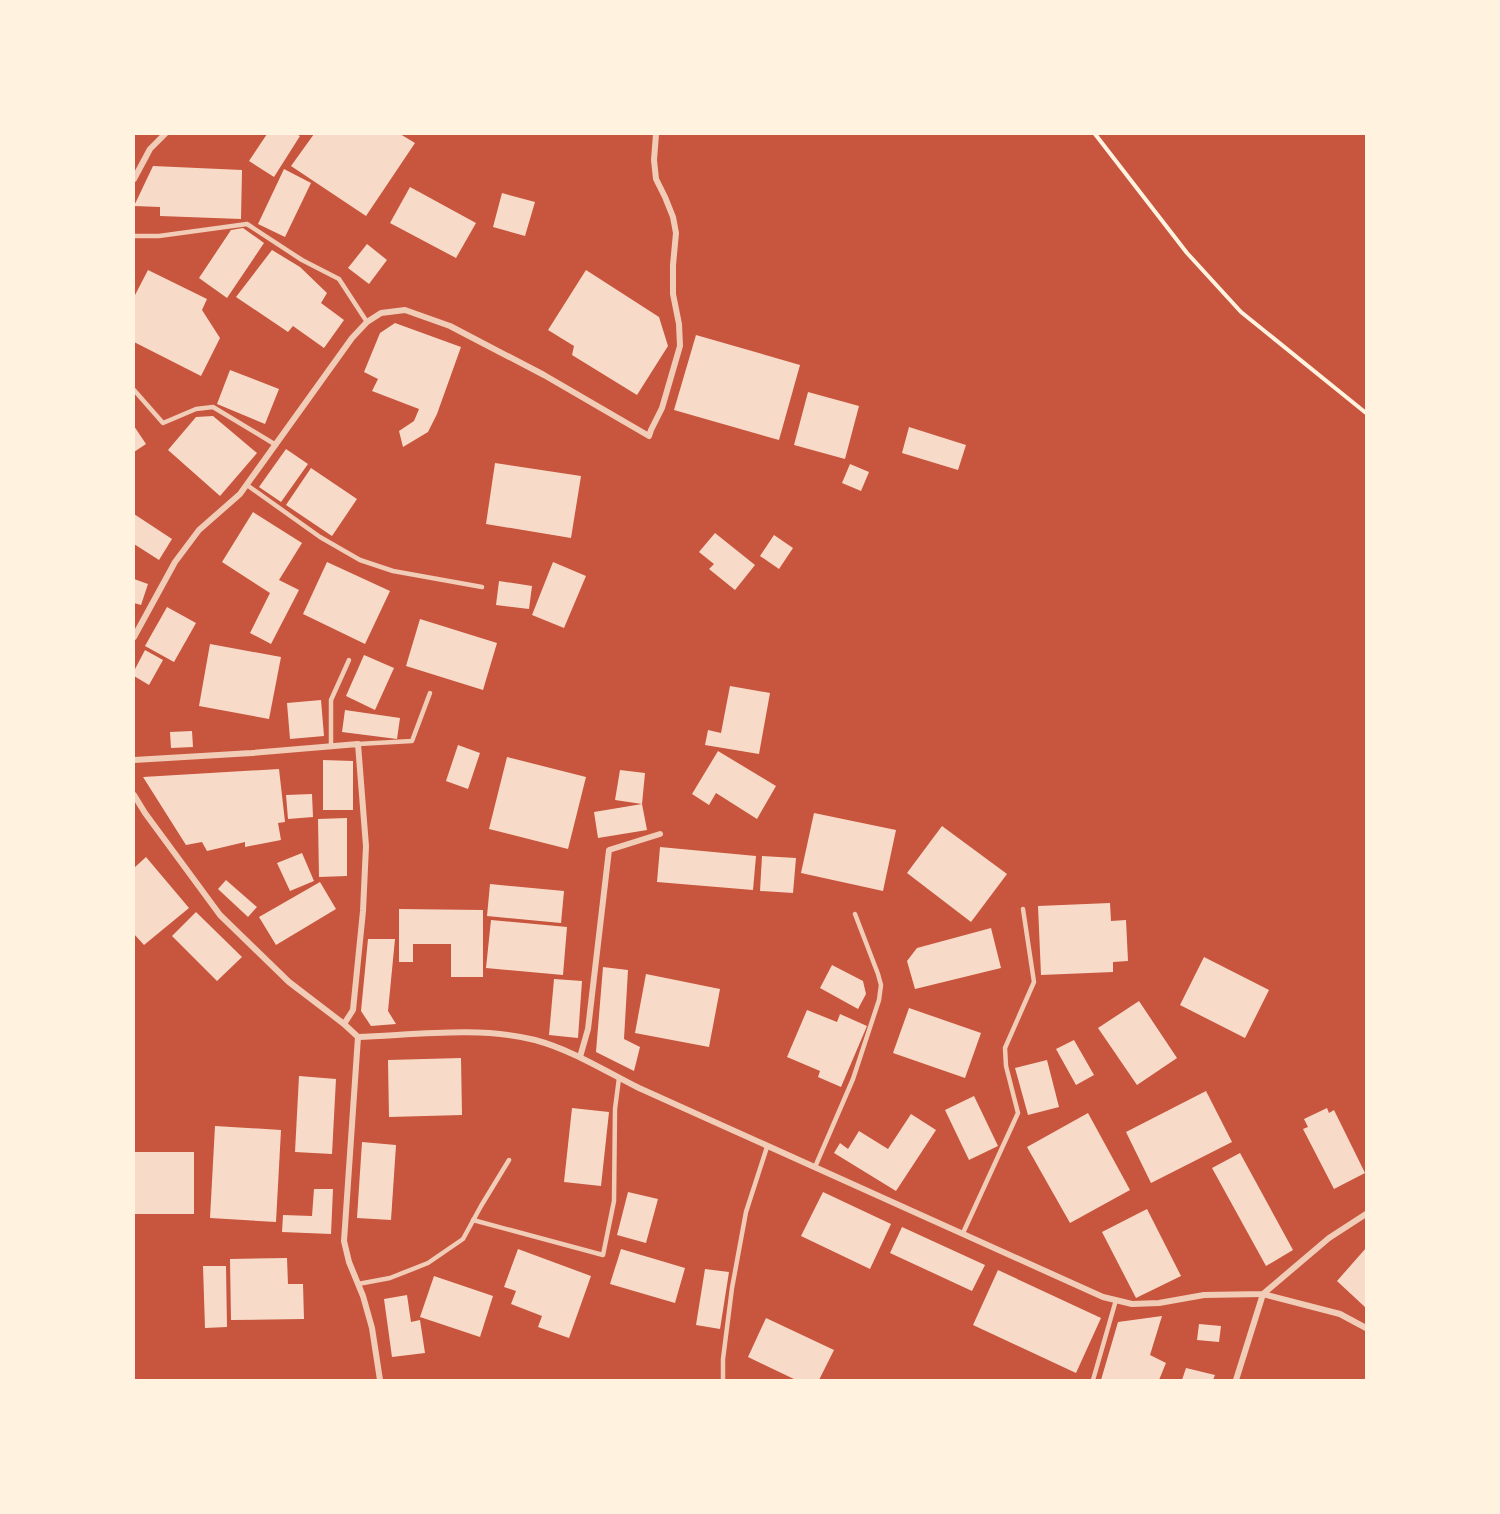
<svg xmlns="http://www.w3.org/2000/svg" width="1500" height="1514" viewBox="0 0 1500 1514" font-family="'Zilla Slab',serif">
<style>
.building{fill:#f7dbc8}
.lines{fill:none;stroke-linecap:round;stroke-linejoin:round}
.path{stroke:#fff3e0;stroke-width:4}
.service{stroke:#f1ccb7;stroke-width:4.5}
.minor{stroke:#f1ccb7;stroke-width:6}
</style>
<rect width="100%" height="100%" fill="#c8553d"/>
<g class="building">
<polygon points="267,134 296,134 300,136 274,177 249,161"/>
<polygon points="314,134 400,134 415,143 366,216 291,166"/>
<polygon points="153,166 242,170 241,219 160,216 160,207 134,206"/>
<polygon points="284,169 311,183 285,237 258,224"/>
<polygon points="410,187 476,223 456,258 390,223"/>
<polygon points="502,193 535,202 525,236 493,227"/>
<polygon points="243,228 264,243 227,298 199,278 231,230"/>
<polygon points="367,244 387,260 369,284 348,268"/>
<polygon points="272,250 300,267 327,293 321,303 344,320 324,348 293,326 288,332 236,297"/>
<polygon points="148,270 207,299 202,310 220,338 201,376 134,342 134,297"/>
<polygon points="586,270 659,317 668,346 637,395 572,355 574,346 548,330"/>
<polygon points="395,323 461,347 437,414 428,432 403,447 399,431 414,421 419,409 372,391 378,379 364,372 380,333"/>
<polygon points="696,335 800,365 779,440 674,410"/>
<polygon points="230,370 279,389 265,424 217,404"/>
<polygon points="808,392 859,406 845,459 794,445"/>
<polygon points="213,416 257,453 220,496 168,450 196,417"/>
<polygon points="134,426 146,444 134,452"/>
<polygon points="909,427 966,445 958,470 902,453"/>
<polygon points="286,449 308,464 281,502 259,487"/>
<polygon points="495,463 581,476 571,538 486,524"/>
<polygon points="850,464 869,472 861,491 842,483"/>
<polygon points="311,468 357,499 332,536 286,505"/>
<polygon points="253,512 302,543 279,580 299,590 271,644 250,633 270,593 222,562"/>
<polygon points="134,514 172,539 159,560 134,544"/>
<polygon points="715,533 755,565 735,590 709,569 714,564 699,552"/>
<polygon points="774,535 793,548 779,569 760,556"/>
<polygon points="327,562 390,591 365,644 303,614"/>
<polygon points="553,562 586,576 564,628 532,615"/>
<polygon points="134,579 148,584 141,605 134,603"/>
<polygon points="499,581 532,586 529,609 496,605"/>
<polygon points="167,607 196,623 174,662 145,646"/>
<polygon points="420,619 497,643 483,690 406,666"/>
<polygon points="210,644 281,657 269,719 199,706"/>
<polygon points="145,650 163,660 149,685 134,676 134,671"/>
<polygon points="364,655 394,668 375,710 346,696"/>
<polygon points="730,686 770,693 759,754 705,745 708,730 721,733"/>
<polygon points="321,700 324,736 290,739 287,703"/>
<polygon points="345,710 400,718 397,739 342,732"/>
<polygon points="192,731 193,747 171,748 170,732"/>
<polygon points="458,745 480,753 468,789 446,781"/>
<polygon points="718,751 776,786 757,819 716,793 709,805 692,794"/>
<polygon points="507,757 586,777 568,849 489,829"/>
<polygon points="323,760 353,761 353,810 323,810"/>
<polygon points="279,769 285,822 278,823 281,840 245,847 245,842 207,851 202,842 186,845 143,777"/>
<polygon points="620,770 645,773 642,804 615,800"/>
<polygon points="312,794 313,817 288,819 286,795"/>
<polygon points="642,804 647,830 598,838 594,812"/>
<polygon points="814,813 896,830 883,891 801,873"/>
<polygon points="347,818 347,876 319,877 318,819"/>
<polygon points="942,826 1007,874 971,922 907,873"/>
<polygon points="660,847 756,856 753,890 657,882"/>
<polygon points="302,853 314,881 290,891 277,863"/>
<polygon points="762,856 796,858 793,893 760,891"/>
<polygon points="146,857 189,908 144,945 134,934 134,868"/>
<polygon points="226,880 257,907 248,917 218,889"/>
<polygon points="320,882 336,909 276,945 259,917"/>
<polygon points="490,884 564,891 561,923 487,916"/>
<polygon points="1110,903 1111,921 1126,920 1128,961 1113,962 1113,972 1041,975 1038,906"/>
<polygon points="399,909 483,910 483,977 451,977 451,944 413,944 413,962 399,962"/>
<polygon points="196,912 242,957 217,981 172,936"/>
<polygon points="491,920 567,927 563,975 486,968"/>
<polygon points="991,928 1001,968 915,989 907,961 917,948"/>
<polygon points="368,939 395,939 388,1011 396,1024 371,1026 361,1011"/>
<polygon points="1204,957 1269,990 1245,1038 1180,1005"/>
<polygon points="832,965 863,981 866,994 858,1009 820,988"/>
<polygon points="603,967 628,970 624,1039 640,1047 634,1071 596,1052"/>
<polygon points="646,974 720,989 709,1047 635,1033"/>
<polygon points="554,979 582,981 578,1038 549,1035"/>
<polygon points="1139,1001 1177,1058 1137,1085 1098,1028"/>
<polygon points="909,1008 981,1033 965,1078 893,1053"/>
<polygon points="807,1010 837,1022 840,1014 867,1026 841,1087 818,1077 820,1071 787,1057"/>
<polygon points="1074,1040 1094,1075 1076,1085 1056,1049"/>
<polygon points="461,1058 462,1115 389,1117 388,1060"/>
<polygon points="1047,1060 1059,1107 1028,1115 1015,1068"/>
<polygon points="299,1076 336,1079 332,1154 295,1152"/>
<polygon points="1206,1091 1232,1142 1151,1183 1126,1132"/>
<polygon points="974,1096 998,1146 969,1160 945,1110"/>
<polygon points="572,1108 609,1112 601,1186 564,1182"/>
<polygon points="1327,1108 1329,1113 1334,1110 1365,1173 1334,1189 1303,1129 1308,1127 1304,1119"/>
<polygon points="1088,1113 1130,1190 1070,1223 1027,1147"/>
<polygon points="911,1114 936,1130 896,1191 834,1153 840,1143 848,1149 859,1131 888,1149"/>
<polygon points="215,1126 281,1130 276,1222 210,1218"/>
<polygon points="362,1142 396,1145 391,1220 357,1218"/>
<rect x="134" y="1152" width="60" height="62"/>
<polygon points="1240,1153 1293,1250 1266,1266 1212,1168"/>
<polygon points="314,1189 333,1189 331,1234 282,1232 283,1215 312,1216"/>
<polygon points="628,1192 658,1199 646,1243 617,1235"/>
<polygon points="823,1192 891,1224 870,1269 801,1236"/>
<polygon points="1147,1209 1181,1276 1136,1298 1102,1232"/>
<polygon points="902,1227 985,1265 972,1291 890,1253"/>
<polygon points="1366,1248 1366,1308 1337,1281"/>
<polygon points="518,1249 591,1276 569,1338 538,1327 542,1316 511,1304 516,1291 504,1287"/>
<polygon points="621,1249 685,1268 675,1303 610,1284"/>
<polygon points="287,1258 288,1284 303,1284 304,1319 231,1320 230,1259"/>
<polygon points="203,1266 226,1266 227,1327 205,1328"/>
<polygon points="705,1269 729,1272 720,1329 696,1325"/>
<polygon points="998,1270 1101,1318 1076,1373 973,1325"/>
<polygon points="434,1276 493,1296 480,1337 420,1317"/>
<polygon points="407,1295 411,1322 420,1320 425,1353 392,1357 384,1299"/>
<polygon points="1162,1316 1150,1355 1166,1363 1159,1380 1101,1380 1118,1322"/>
<polygon points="766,1318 834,1350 819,1380 796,1380 748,1357"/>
<polygon points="1199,1324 1221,1326 1219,1342 1197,1340"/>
<polygon points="1186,1368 1215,1375 1213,1380 1182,1380"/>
</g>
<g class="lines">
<polyline class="path" points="1095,134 1187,253 1241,312 1366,413"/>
<g class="service">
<polyline points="134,236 159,236 247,224 302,260 339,279 367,322"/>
<polyline points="134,390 163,423 196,409 213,407 276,445"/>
<polyline points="247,485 320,537 360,560 393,571 482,587"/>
<polyline points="358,744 412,741 430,693"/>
<polyline points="331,747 331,700 349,660"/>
<polyline points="815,1167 853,1079 879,1000 881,985 878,974 855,914"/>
<polyline points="473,1220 603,1255 614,1201 615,1109 619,1078"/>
<polyline points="963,1233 1018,1113 1006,1066 1005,1048 1034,982 1023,909"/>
<polyline points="358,1284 390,1278 428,1263 463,1239 481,1206 509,1160"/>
<polyline points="723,1380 723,1359 732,1288 746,1212 767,1147"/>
<polyline points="1093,1380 1116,1300"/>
</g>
<g class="minor">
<polyline points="134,179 150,149 165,134"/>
<polyline points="134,637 175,562 199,530 240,494 352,338 367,322 381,313 405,310 450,326 544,375 649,436 651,430 662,408 680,346 679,324 673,294 673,265 676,233 673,217 665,197 656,179 654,160 656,134"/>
<polyline points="134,760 252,753 358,744 366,846 363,911 353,1010 344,1024"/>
<polyline points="134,795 145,813 220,915 289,982 344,1024 358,1037 344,1241 349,1262 363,1296 372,1328 380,1380"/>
<path d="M358,1037C414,1035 480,1026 535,1040C572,1050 605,1071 639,1088L1103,1297L1132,1304L1159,1303L1204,1295L1263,1294L1329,1238L1366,1214"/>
<polyline points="580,1057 588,1029 609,850 660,834"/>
<polyline points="1236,1380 1263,1294 1340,1314 1366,1328"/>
</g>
</g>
<rect width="1500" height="1514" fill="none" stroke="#fff3e0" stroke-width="270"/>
</svg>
